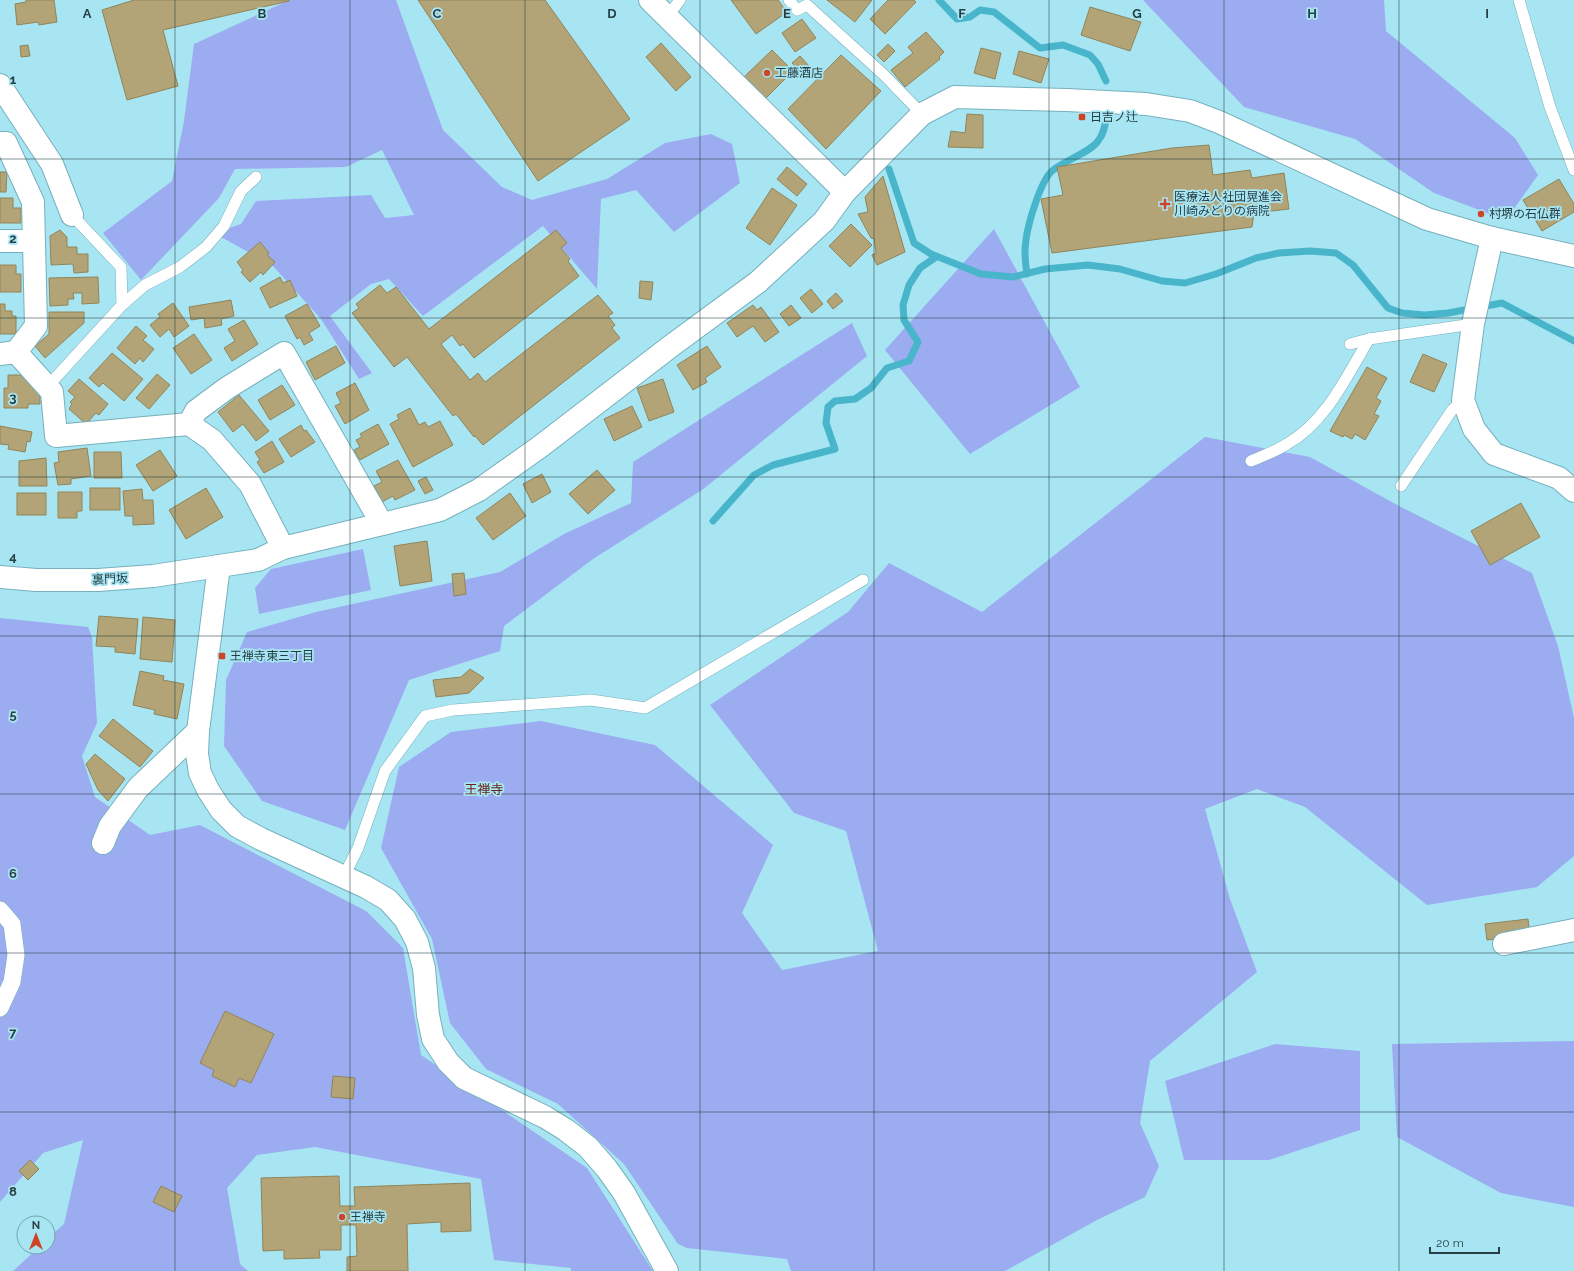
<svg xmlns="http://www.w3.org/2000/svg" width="1574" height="1271" viewBox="0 0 1574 1271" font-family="Raleway,'Noto Sans JP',sans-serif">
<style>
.green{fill:#9cacf1}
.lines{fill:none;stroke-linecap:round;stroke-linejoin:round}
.stream{stroke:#49b5cb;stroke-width:7}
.building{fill:#b2a476;stroke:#918457}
.service-casing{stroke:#75b0bd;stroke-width:12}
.pedestrian-casing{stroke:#75b0bd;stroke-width:18}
.minor-casing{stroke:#75b0bd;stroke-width:24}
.tertiary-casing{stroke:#75b0bd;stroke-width:24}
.service{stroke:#fff;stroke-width:11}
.pedestrian{stroke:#fff;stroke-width:17}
.minor{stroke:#fff;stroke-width:22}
.tertiary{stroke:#fff;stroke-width:22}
.grid{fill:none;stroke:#263f44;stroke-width:1;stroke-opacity:0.55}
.poi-dot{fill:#ce4427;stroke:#a8e5f3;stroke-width:1.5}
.labels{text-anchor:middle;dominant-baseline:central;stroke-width:3.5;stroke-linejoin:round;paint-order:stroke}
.poi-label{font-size:12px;fill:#263f44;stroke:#a8e5f3;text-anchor:start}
.street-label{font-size:12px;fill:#263f44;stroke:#a8e5f3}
.neighbourhood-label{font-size:13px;fill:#672315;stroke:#a8e5f3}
.grid-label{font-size:13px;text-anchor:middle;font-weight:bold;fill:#263f44;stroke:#a8e5f3;stroke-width:3.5;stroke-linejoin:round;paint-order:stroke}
</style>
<rect width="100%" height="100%" fill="#a8e5f3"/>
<g class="green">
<polygon points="286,0 396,0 443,130 502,187 532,200 607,179 665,143 711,134 732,144 740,183 674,232 636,190 601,199 597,289 543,226 423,316 389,279 371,284 330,316 372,373 359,379 321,319 273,266 214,233 241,224 256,201 371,195 385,218 414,215 382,150 346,167 235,169 219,198 141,280 103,233 172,181 184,121 194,44 285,2"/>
<polygon points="1143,0 1384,0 1386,31 1515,138 1538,175 1506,220 1434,193 1355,139 1244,107"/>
<polygon points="994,229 1080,387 970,454 885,350"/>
<polygon points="852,323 867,356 702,490 593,559 504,626 500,651 409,680 345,830 262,801 224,746 226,680 247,632 316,612 500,572 564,534 631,503 633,462"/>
<polygon points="1205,437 1310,457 1399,506 1532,573 1558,646 1574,718 1574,856 1537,887 1427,905 1305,807 1257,789 1205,809 1230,899 1257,972 1150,1061 1140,1123 1159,1166 1145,1197 1097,1220 1005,1271 791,1271 787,1259 687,1248 678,1244 624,1164 558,1104 486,1069 450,1023 432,939 381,848 399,767 451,732 541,721 655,745 773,845 742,913 782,970 878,951 846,831 794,813 710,705 848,612 889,563 982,612"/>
<polygon points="363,549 371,590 259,614 255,588 271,569"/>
<polygon points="0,618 88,627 92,637 97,723 82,756 95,797 150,835 200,825 366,911 403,948 421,1055 587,1168 653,1271 571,1271 571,1268 494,1260 481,1179 315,1147 257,1155 227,1188 240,1264 248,1271 13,1271 39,1247 48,1247 48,1238 64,1224 83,1140 43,1153 0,1202"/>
<polygon points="1574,1041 1574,1207 1501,1193 1397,1137 1392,1044"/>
<polygon points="1275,1044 1360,1051 1360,1130 1269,1160 1184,1160 1165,1081"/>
</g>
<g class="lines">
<g class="stream">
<polyline points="939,0 957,19 970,17 980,10 994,12 1040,48 1063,45 1090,55 1098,64 1106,81"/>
<polyline points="889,169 914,243 931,254 981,274 1013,277 1045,269 1088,265 1120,269 1162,281 1185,283 1216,274 1256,258 1279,253 1310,251 1336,253 1353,265 1388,308 1402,313 1425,315 1448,313 1502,303 1574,341"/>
<path d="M1027,274C1025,262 1024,251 1026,240C1028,224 1040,182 1052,171C1063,161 1091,152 1098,141C1104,134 1105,125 1107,115"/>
<polyline points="713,521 754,475 773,465 835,449 826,423 828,407 835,401 855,399 871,388 887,368 909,361 918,342 904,320 903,305 909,285 920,268 936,257"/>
</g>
</g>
<g class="building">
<polygon points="26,0 54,0 57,22 39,25 38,22 17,25 15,4 26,2"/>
<polygon points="134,0 289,0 289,1 163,30 178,86 127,100 102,10"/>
<polygon points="418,0 545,0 630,119 538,181"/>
<polygon points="731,0 778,0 787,12 756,34"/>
<polygon points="827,0 872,0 855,22"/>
<polygon points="888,0 914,0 916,2 885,34 870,19"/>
<polygon points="1090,7 1141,22 1130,51 1081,35"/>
<polygon points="802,19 816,38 795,52 782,33"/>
<polygon points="926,32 944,52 939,57 940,59 905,87 891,70 913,53 908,47"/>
<polygon points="661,43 691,77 676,91 646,57"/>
<polygon points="888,44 895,51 884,62 877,55"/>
<polygon points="28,45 30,56 21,57 20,46"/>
<polygon points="981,48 1001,53 995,79 974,73"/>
<polygon points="772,50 793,71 765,99 744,77"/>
<polygon points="1019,51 1049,59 1041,83 1013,74"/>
<polygon points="841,55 881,91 826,149 788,109"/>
<polygon points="800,56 809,66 802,73 792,63"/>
<polygon points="967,114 983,115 983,148 948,147 951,131 965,133"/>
<polygon points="1209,145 1213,175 1250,170 1252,178 1284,173 1289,209 1254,213 1252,227 1052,253 1041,199 1063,195 1057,167 1172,148"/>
<polygon points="787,167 807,184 797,196 777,179"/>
<polygon points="0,172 7,172 6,192 0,192"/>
<polygon points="883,176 905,252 877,265 872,255 876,253 874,239 871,238 858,214 868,212 865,197"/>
<polygon points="1559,179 1574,204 1574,212 1542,231 1523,200"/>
<polygon points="772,188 797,205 770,245 746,228"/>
<polygon points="0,198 13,198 13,208 21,208 21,223 0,223"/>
<polygon points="851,224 872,245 850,267 829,246"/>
<polygon points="60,230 67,237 67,247 77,247 77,254 88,254 88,272 74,273 73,264 51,265 50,236"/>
<polygon points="556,230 567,243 561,248 570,259 568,261 579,276 474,358 463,344 460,346 452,335 441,344 470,380 478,373 485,382 598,295 613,313 608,316 615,325 612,328 620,338 483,445 475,436 474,437 456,414 453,416 407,357 394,367 352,313 359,308 356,304 380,285 387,293 396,287 429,329"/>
<polygon points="260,242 269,253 267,255 275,262 263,275 261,272 250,282 241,272 243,270 237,262"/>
<polygon points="0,265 16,265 16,274 21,274 21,292 0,292"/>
<polygon points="98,277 99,303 82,304 82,293 73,293 74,299 68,299 68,305 50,306 49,278"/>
<polygon points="280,277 283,283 290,280 297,296 270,308 260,288"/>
<polygon points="640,281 653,282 651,300 639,298"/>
<polygon points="811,289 823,304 812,313 800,298"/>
<polygon points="836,293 843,301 833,309 827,301"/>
<polygon points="231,300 234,316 221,319 222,325 205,328 204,318 191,320 189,307"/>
<polygon points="173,303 189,326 174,337 169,329 160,337 150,325 160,317 158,314"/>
<polygon points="0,304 5,304 5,311 12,311 12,316 16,316 16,334 0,334"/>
<polygon points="307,304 320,326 309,333 313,340 304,345 300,337 297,339 285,316"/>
<polygon points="753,305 757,310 761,307 779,332 765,342 753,326 737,337 727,323"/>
<polygon points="791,305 801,318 789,326 780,314"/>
<polygon points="49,312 84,312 84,323 45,358 35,346 49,334"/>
<polygon points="244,320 258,344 232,361 224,348 235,341 228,329"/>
<polygon points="136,326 147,336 143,340 154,349 143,362 140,358 135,364 117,348"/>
<polygon points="194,334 212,360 191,374 173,348"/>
<polygon points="336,346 345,363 315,380 306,362"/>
<polygon points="707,346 721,367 705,378 707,382 693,390 677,365"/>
<polygon points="112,353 143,379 124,401 103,383 99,387 89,378"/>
<polygon points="1423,354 1447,364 1434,392 1410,382"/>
<polygon points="1367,367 1387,378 1376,398 1381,401 1374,414 1379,416 1365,440 1355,434 1352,439 1344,435 1343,437 1330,431"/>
<polygon points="157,374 170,385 149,409 136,398"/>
<polygon points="8,375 30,375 30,385 40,385 40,404 28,404 28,408 4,408 4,388 8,388"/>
<polygon points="79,379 108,404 99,415 96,413 86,424 69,409 72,404 70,402 75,397 68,391"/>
<polygon points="663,379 674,412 649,421 637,388"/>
<polygon points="355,383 369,410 345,424 335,406 341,403 336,393"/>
<polygon points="282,385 295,405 270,420 258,400"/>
<polygon points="239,395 269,431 256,441 243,424 233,432 218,412"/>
<polygon points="632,406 642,427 614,441 604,419"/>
<polygon points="410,408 419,425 425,422 428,427 440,421 453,445 413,467 390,424 399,419 397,415"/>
<polygon points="378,424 389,444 360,460 354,450 360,447 356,440 362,437 360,434"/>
<polygon points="301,425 304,431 306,430 315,442 291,457 279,439"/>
<polygon points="0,426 32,432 30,442 27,441 25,452 8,449 9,445 0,444"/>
<polygon points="272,441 284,462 264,473 257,462 260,460 255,452"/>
<polygon points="87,448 91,476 71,479 71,484 58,485 54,463 59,462 58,452"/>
<polygon points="160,450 177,476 153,491 136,465"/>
<polygon points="94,452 121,452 122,478 94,478"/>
<polygon points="46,458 47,486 19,486 19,461"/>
<polygon points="398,460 415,490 395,500 393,496 382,502 374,486 382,482 376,471"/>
<polygon points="597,470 615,490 588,514 569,494"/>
<polygon points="542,474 551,492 532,503 523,484"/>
<polygon points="426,477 433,490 425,494 418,481"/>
<rect x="90" y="488" width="30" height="22"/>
<polygon points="206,488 223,517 186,539 169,510"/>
<polygon points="142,489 143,500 153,500 154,524 133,525 133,516 125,516 123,491"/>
<polygon points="58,492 82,492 82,511 77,511 77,518 58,518"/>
<rect x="17" y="493" width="29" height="22"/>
<polygon points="510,493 526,516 493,540 476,518"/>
<polygon points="1521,503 1540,537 1490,565 1471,531"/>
<polygon points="427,541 432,581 400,586 394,546"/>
<polygon points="464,573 466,594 454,596 452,574"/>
<polygon points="99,616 138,619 135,654 115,652 115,647 96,646"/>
<polygon points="143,617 175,620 172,662 140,659"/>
<polygon points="470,669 484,678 469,693 436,697 433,680 461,677"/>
<polygon points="140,671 164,676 163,680 184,684 177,719 154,714 155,710 133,705"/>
<polygon points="113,719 153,751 140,767 99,736"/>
<polygon points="95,754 125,779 108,801 98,790 86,764"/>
<polygon points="1528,919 1530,934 1487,940 1485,924"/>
<polygon points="225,1011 274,1034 251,1083 239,1078 235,1087 212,1076 214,1070 200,1063"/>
<polygon points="333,1076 355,1078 353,1099 331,1097"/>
<polygon points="30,1160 39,1169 28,1180 19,1171"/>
<polygon points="339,1176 340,1206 355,1206 354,1187 470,1183 471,1231 441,1232 441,1222 407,1224 408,1271 347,1271 347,1257 357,1256 356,1225 341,1225 341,1250 319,1250 320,1258 284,1259 284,1250 263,1251 261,1178"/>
<polygon points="161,1186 182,1196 174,1212 153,1202"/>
</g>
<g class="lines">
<g class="service-casing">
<g id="service">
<polyline points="789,0 797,10 807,5 883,74 922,114"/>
<polyline points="1519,0 1550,107 1574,170"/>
<polyline points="667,17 680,0"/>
<polyline points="72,215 121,267 122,305"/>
<polyline points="1350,344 1369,339 1473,324"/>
<polyline points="48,386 122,305 145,285 180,267 206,247 224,226 241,191 256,177"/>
<path d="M1251,461C1263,456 1276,451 1287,444C1326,422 1347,376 1369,339"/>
<polyline points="1401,486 1452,410 1463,400"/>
<polyline points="344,876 358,848 385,771 425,716 453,710 591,700 645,708 863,580"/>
</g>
</g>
<g class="pedestrian-casing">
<polyline id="pedestrian" points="0,910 12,924 16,955 12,982 0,1008"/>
</g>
<g class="minor-casing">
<g id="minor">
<polyline points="0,85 52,164 72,215"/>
<polyline points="0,143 6,143 33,202 36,326 16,352 0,354"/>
<polyline points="1492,238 1473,324 1463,400 1474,429 1494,454 1559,478 1574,491"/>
<polyline points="0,241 34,241"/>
<polyline points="758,282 824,221 845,192"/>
<polyline points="16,352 52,392 56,436 189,424"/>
<polyline points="283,548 250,484 212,440 189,424 196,411 227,388 284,353 382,524"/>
<polyline points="103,843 110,826 138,788 198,731"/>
<polyline points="1504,944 1574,930"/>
</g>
</g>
<g class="tertiary-casing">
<g id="tertiary">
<polyline points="650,0 845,192 922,114 955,97 1067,100 1146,104 1190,111 1219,122 1427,219 1492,238 1574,256"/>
<polyline points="219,566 198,731 197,754 200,773 208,790 221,810 237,826 261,839 366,887 388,900 405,919 417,942 424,968 428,1015 433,1039 448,1062 464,1078 545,1117 566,1130 588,1147 607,1169 624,1193 667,1271"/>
<polyline points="0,577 36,580 98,580 153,576 219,566 258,560 283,548 440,510 479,490 541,446 671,346 758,282"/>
</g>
</g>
<use href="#service" class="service"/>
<use href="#pedestrian" class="pedestrian"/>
<use href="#minor" class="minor"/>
<use href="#tertiary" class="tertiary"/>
</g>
<path class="grid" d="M175,0V1271M350,0V1271M525,0V1271M700,0V1271M874,0V1271M1049,0V1271M1224,0V1271M1399,0V1271M0,159H1574M0,318H1574M0,477H1574M0,636H1574M0,794H1574M0,953H1574M0,1112H1574"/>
<g class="poi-dot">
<circle cx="767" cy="73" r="4"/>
<rect x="1078" y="113" width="8" height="8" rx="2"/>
<path d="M1163 198h4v4h4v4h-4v4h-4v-4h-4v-4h4z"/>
<circle cx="1481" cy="214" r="4"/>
<rect x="218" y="652" width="8" height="8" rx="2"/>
<circle cx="342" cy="1217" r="4"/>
</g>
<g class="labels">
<g class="poi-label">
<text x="775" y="73">工藤酒店</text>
<text x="1090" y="117">日吉ノ辻</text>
<text x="1174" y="197">医療法人社団晃進会<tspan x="1174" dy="14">川崎みどりの病院</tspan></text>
<text x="1489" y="214">村堺の石仏群</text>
<text x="230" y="656">王禅寺東三丁目</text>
<text x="350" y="1217">王禅寺</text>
</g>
<g class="street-label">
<text transform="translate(110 579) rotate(-3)">裏門坂</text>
</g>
<g class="neighbourhood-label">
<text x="484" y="789">王禅寺</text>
</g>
</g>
<g class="grid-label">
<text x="87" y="18">A</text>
<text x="262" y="18">B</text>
<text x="437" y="18">C</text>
<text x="612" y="18">D</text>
<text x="787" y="18">E</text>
<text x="962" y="18">F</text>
<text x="1137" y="18">G</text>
<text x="1312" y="18">H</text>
<text x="1487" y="18">I</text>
<text x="13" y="84">1</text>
<text x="13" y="243">2</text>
<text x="13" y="402">3</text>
<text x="13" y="561">4</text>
<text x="13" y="719">5</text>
<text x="13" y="878">6</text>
<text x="13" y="1037">7</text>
<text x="13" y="1196">8</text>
</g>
<g transform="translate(36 1235)"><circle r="19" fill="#a8e5f3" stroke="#74a3ad"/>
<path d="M0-3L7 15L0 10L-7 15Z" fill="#ce4427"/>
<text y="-6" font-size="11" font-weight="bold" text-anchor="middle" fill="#263f44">N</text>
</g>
<path d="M1430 1247v6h69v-6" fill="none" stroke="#263f44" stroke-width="2"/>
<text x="1436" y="1247" font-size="12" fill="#263f44" stroke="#a8e5f3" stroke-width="3" paint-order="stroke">20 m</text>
</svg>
